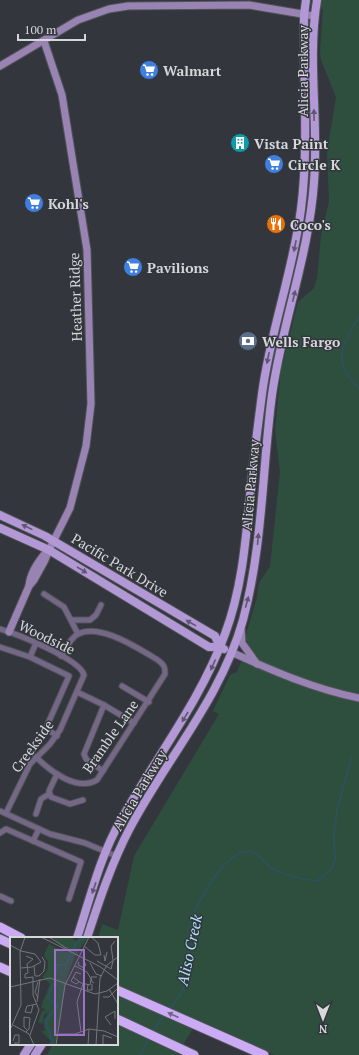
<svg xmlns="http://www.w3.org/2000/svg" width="359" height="1055" viewBox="0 0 359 1055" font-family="'PT Serif',serif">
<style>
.green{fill:#2e4f3e}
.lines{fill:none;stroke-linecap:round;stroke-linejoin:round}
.stream{stroke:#2d5161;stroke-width:1.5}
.street-casing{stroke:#505358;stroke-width:7}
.secondary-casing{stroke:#505358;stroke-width:9}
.primary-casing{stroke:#505358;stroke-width:10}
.highway-casing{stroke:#505358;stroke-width:11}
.street{stroke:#756887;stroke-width:5}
.secondary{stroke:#9883b3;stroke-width:7}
.primary{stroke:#b398d6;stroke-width:8}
.highway{stroke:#ccabf5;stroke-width:9}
.oneway{fill:#605872}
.oneway2{fill:#706586}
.labels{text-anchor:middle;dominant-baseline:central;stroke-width:3;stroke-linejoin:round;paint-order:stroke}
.poi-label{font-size:14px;font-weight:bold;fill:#d5d7da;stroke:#33363c;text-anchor:start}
.street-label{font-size:14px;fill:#d5d7da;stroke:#33363c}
.water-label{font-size:15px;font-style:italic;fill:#ade2f9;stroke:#33363c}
.inset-river{fill:none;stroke:#2d5161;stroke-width:2}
.inset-road{fill:none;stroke:#74767b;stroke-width:1}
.view{fill:#9f70ca;fill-opacity:0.15;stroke:#9f70ca;stroke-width:2}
.inset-edge{fill:none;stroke:#d5d7da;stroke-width:2}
</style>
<rect width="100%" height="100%" fill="#33363c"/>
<polygon class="green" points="312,0 359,0 359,1055 274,1055 198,1020 177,1055 47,1055 53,1044 117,1044 117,938 98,938 102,924 118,930 134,856 219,714 213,711 230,675 237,672 248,644 245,638 257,597 259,583 270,566 280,472 275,430 281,370 298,302 314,288 317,278 321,235 329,201 327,152 336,97 321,60 320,51 323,9 316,7"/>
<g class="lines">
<g class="stream">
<path d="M359,316C343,345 330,361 359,388"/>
<path d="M169,1010C175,1003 182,993 185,984C192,964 187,941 192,920C198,901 226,847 251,852C260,854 264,862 270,867C281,875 304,880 317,881L331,870L335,859L334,835L337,809L352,756"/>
<polyline points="152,1032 165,1014"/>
<polyline points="140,1055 150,1037"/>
</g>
<g class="street-casing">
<g id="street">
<polyline points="44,594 64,607 78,634"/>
<polyline points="72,620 90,620 96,615 101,605"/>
<path d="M0,629C17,634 80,659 84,675L60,730L50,744L30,764L6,813"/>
<polyline points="0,647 30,657 69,676 46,728 57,736"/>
<polyline points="30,657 36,643"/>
<polyline points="122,686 149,702"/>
<polyline points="77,692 104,705 134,723"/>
<path d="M36,757C50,771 77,792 97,780L165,674C165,671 165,667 163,665C160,660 152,657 148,654C131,644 98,624 78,634C70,638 66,649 61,656"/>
<polyline points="103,771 86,759 84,754 104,705"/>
<polyline points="57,774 49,791 51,797 70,804 83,800"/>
<polyline points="0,811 50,834 85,843 116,856"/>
<polyline points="36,814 41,799 49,794"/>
<polyline points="0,833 6,829 81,862 69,899"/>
<polyline points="33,841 39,829"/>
<polyline points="0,896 11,901"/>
</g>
</g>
<g class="secondary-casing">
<g id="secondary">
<polyline points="0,66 78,20 109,9 128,6 249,5 314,16"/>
<polyline points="29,586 34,580 45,560 49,550 70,508 86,446 91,404 87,250 62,95 44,41"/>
<polyline points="241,627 242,643 257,664"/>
<path d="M9,632L29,586C30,572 39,560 48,550"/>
<path d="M231,652C273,671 314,689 359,698"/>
</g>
</g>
<g class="primary-casing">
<g id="primary">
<polyline points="0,515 45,536 215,636 220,647"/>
<polyline points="0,528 49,550 209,647 220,647 224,649"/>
<path d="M77,938C90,899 100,856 121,820C156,757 200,702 225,634C243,586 246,536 251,486C254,455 258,425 262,394C270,332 293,272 301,209C309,147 303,78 304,15L306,0"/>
<path d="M87,938C99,901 112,862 130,828C167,758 221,698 243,620C263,546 262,470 272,395C282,323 309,255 314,182C319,121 307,61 317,0"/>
<polyline points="24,1055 31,1044"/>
<polyline points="35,1055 42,1044"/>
</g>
</g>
<g class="highway-casing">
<g id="highway">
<polyline points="0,927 21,938"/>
<polyline points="0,939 11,944"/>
<polyline points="0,967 11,972"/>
<polyline points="117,990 264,1055"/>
<polyline points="117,1019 194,1055"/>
</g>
</g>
<use href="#street" class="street"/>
<use href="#secondary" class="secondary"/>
<use href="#primary" class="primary"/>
<use href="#highway" class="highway"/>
</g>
<defs><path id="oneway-solid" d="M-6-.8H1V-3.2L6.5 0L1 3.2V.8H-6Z"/></defs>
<g class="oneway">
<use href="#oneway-solid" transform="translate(314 115) rotate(-91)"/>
<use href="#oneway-solid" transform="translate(295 246) rotate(101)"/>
<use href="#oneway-solid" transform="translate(294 296) rotate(-77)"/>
<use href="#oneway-solid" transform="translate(268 358) rotate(101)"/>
<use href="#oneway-solid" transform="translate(27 527) rotate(-154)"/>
<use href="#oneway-solid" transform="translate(258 539) rotate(-85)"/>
<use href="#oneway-solid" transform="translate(82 570) rotate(32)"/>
<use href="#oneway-solid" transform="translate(247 602) rotate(-75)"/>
<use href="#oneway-solid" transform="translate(191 623) rotate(-151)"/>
<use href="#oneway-solid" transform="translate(213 665) rotate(114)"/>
<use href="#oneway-solid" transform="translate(185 717) rotate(121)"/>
<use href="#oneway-solid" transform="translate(94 888) rotate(109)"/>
</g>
<use class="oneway2" href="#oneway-solid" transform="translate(173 1015) rotate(-156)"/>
<defs>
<g id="supermarket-disc" transform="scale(1)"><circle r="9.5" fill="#3f7fe0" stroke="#33363c"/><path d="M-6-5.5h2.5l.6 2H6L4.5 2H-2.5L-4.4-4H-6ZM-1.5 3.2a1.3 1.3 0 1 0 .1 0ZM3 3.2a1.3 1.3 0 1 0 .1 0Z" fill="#fff"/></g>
<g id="building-disc" transform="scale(1)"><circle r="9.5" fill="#0f9aa8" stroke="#33363c"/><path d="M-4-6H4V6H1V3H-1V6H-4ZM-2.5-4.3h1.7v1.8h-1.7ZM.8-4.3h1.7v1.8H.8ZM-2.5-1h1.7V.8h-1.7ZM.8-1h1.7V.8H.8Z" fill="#fff"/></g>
<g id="restaurant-disc" transform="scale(1)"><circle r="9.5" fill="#e8710a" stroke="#33363c"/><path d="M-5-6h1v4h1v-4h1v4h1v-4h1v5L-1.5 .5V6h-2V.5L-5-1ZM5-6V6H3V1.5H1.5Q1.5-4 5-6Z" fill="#fff"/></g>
<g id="bank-disc" transform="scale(1)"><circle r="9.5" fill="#5c6f8a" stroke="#33363c"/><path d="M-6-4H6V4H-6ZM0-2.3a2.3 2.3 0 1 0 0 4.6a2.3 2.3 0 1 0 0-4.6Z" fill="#fff"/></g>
</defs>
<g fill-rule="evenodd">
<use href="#supermarket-disc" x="149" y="70"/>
<use href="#building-disc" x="240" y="143"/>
<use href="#supermarket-disc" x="274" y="164"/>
<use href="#supermarket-disc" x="34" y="203"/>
<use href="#restaurant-disc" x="276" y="224"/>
<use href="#supermarket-disc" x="133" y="267"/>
<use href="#bank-disc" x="248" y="341"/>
</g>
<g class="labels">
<g class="poi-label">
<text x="163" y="70">Walmart</text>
<text x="254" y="143">Vista Paint</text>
<text x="288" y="164">Circle K</text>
<text x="48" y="203">Kohl's</text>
<text x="290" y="224">Coco's</text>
<text x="147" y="267">Pavilions</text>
<text x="262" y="341">Wells Fargo</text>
</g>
<g class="street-label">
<text transform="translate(302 71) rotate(-90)">Alicia Parkway</text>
<text transform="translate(75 297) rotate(-92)">Heather Ridge</text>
<text transform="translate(250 485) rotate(-85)">Alicia Parkway</text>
<text transform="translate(120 565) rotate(31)">Pacific Park Drive</text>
<text transform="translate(47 637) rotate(26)">Woodside</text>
<text transform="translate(110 736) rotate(-55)">Bramble Lane</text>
<text transform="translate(32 746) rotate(-54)">Creekside</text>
<text transform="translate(139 790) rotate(-59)">Alicia Parkway</text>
</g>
<g class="water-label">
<text transform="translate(189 950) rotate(-78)">Aliso Creek</text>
</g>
</g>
<g transform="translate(10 937)">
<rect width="108" height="108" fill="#33363c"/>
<path d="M45,0H61L66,4L70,0H78L65,19L57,40L45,108H38L41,104L31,94H35L33,84L39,75L34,78L32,87L28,85L32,74L36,73L31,70L32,67L40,47L32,40L37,34L38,27V22L37,24L34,18L39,7L58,16L44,2Z" fill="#2e4f3e"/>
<path class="inset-river" d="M63,13L67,5L75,0M46,37L47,28H56L60,18M43,108L36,84L47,69L38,61L43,46"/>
<path class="inset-road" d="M31,0L89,29L108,43M39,0L61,14M0,8L11,14M74,9L85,18H91L88,6L81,0M94,18L95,24L97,15M16,19L23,22L17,27L18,36L15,37V41L23,40V58L29,73L20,98M103,23L101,9L105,4M87,24L101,32L103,24M69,25L68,28L74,31L76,27L73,25M80,26L86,37L92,39M24,29L25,39H29L34,34L35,25L32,20M11,31L22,30L31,25L25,17L11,14M63,40L71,46L80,48L81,42L77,35L65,29M69,45L66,47L61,44L66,35L71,37M84,46L82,45L81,40H87M78,48L77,53H82V47M0,50L40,41L85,57L97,54L108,46M99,52L108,67M93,60H99L108,51M28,61L25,55L28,45M27,65L30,42M23,68L21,76L15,75L17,69L27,67M3,88L19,97L24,108M101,88L95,80L105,74V82M0,93L11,68L10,15L15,0M16,95L19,92L20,81L14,80V90L17,93M71,95L67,65L73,47M49,97H65L79,92L94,94L108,100M3,104L5,98H9V106H4M46,108L55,48L79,0M78,108L79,92M86,108L90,41L97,28L108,20M93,108V98L102,101"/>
<path class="view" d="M45,13H74V98H45Z"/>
<rect width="108" height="108" class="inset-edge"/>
</g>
<g transform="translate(323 1019) rotate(180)" stroke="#33363c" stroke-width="3" paint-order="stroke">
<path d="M0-3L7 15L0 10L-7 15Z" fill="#d5d7da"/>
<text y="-6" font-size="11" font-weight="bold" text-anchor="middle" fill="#d5d7da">N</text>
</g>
<path d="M18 34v6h67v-6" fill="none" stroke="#d5d7da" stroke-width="2"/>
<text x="24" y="34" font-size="12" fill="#d5d7da" stroke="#33363c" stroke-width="3" paint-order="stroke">100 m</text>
</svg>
